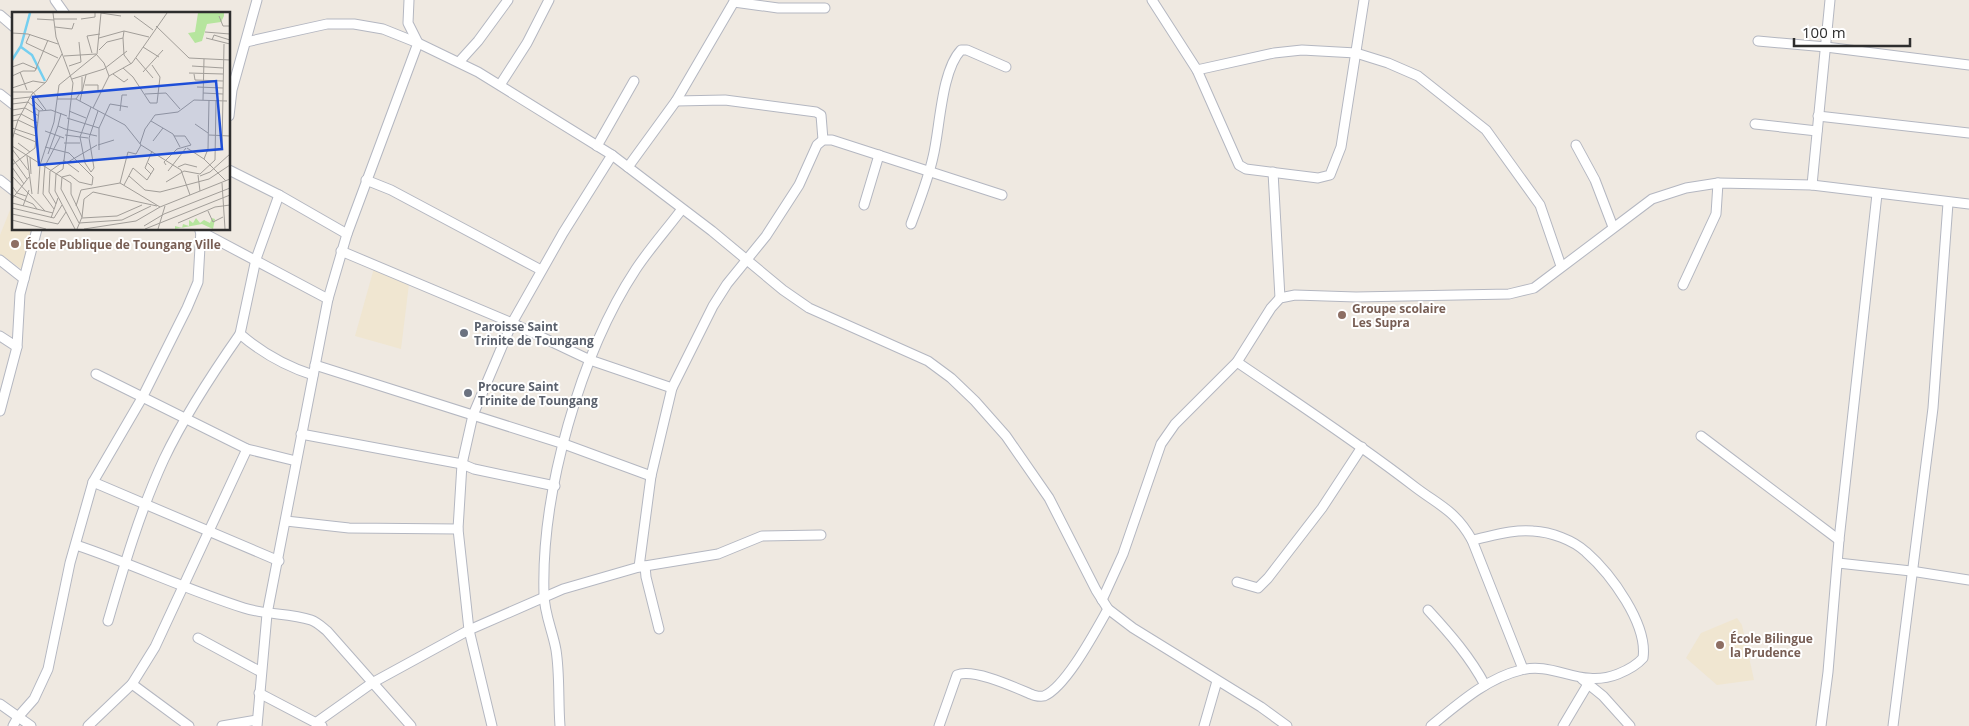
<svg xmlns="http://www.w3.org/2000/svg" width="1969" height="726" viewBox="0 0 1969 726" font-family="'Open Sans',sans-serif">
<style>
.education{fill:#f0e6d1}
.lines{fill:none;stroke-linecap:round;stroke-linejoin:round}
.minor-casing{stroke:#b4b7c1;stroke-width:11}
.minor{stroke:#fff;stroke-width:9}
.education-dot{fill:#8d6e63;stroke:#fff;stroke-width:2}
.worship-dot{fill:#6b7280;stroke:#fff;stroke-width:2}
.labels{text-anchor:middle;dominant-baseline:central;stroke-width:4;stroke-linejoin:round;paint-order:stroke}
.education-label{font-size:12px;font-weight:bold;fill:#785e54;stroke:#fff;text-anchor:start}
.worship-label{font-size:12px;font-weight:bold;fill:#5b616d;stroke:#fff;text-anchor:start}
.inset-river{fill:none;stroke:#75cff0;stroke-width:2.5}
.inset-road{fill:none;stroke:#a29e99;stroke-width:1}
.view{fill:#1d4ed8;fill-opacity:0.15;stroke:#1d4ed8;stroke-width:2.5}
.inset-edge{fill:none;stroke:#2e2e2e;stroke-width:2.5}
</style>
<rect width="100%" height="100%" fill="#efe9e1"/>
<g class="education">
<polygon points="14,200 14,229 33,229 23,270 0,254 0,235"/>
<polygon points="374,268 409,284 401,349 355,336"/>
<polygon points="1737,618 1742,625 1754,680 1717,685 1686,658 1701,633"/>
</g>
<g class="lines">
<g class="minor-casing">
<g id="minor">
<polyline points="55,0 65,14"/>
<polyline points="1152,0 1197,70 1239,165 1246,169 1318,178 1330,175 1341,147 1364,0"/>
<polyline points="734,2 778,8 825,8"/>
<polyline points="0,15 14,27"/>
<polyline points="1758,41 1826,47 1969,65"/>
<polyline points="246,42 327,24 354,24 383,29 418,43 478,72 612,155 712,231 783,290 809,308 928,361 951,378 975,401 1006,436 1049,498 1096,590 1108,609 1133,628 1261,707 1287,726"/>
<polyline points="459,62 478,41 508,0"/>
<polyline points="1197,70 1274,53 1302,50 1356,53 1388,63 1418,76 1486,130 1540,205 1561,266"/>
<polyline points="500,85 527,43 549,0"/>
<polyline points="0,94 14,105"/>
<polyline points="676,101 725,100 816,112 821,115 823,140"/>
<polyline points="229,116 232,90 257,0"/>
<polyline points="1818,116 1969,133"/>
<polyline points="1755,124 1817,131"/>
<polyline points="1576,145 1595,180 1613,227"/>
<polyline points="597,146 634,81"/>
<polyline points="628,167 676,101 735,0"/>
<polyline points="229,170 279,195 347,234"/>
<polyline points="1273,172 1280,298"/>
<polyline points="0,180 14,191"/>
<polyline points="366,180 391,190 541,270"/>
<polyline points="1812,185 1830,0"/>
<path d="M279,195L256,259L240,334C262,353 285,366 313,375"/>
<polyline points="864,205 879,155"/>
<path d="M911,224C919,202 928,180 933,157C940,129 941,71 961,50H967L1006,67"/>
<polyline points="200,231 328,299"/>
<polyline points="341,251 512,323 590,360 672,388"/>
<polyline points="0,260 24,279"/>
<polyline points="1683,285 1716,214 1718,183"/>
<polyline points="0,336 17,347"/>
<path d="M1237,362C1297,403 1357,442 1415,487C1440,506 1456,511 1472,540L1523,669"/>
<polyline points="315,365 564,444 651,476"/>
<polyline points="96,374 247,449 296,461"/>
<polyline points="0,411 17,347 20,294 37,229"/>
<polyline points="301,434 462,464 474,469 555,486"/>
<polyline points="1701,436 1839,540"/>
<polyline points="93,482 279,561"/>
<polyline points="286,521 349,528 458,529"/>
<path d="M76,545C133,564 187,590 244,608C266,615 290,613 311,620C317,622 322,627 327,631L411,726"/>
<polyline points="1838,563 1911,571 1969,580"/>
<polyline points="645,566 718,554 762,536 821,535"/>
<polyline points="639,567 651,476 672,388 713,306 727,284 766,236 799,185 817,145 823,140 832,140 1002,195"/>
<polyline points="1237,582 1258,588 1268,578 1322,508 1362,447"/>
<polyline points="1102,600 1123,554 1161,444 1175,424 1237,362 1271,308 1280,298 1295,295 1356,297 1509,294 1534,288 1652,199 1686,188 1718,183 1812,185 1969,204"/>
<path d="M1428,610C1450,634 1470,657 1485,685"/>
<path d="M108,621C124,566 140,511 164,459C185,415 212,374 240,334"/>
<polyline points="198,638 261,672"/>
<polyline points="1582,679 1603,696 1630,726"/>
<polyline points="132,684 189,726"/>
<polyline points="259,693 322,726"/>
<polyline points="0,704 31,726"/>
<polyline points="317,722 372,683 469,630 563,589 639,567 645,566 646,577 659,629"/>
<polyline points="13,726 18,717 34,699 48,669 70,563 93,482 142,398 187,308 198,282 201,229"/>
<polyline points="88,726 132,684 155,647 247,449"/>
<polyline points="222,726 257,720"/>
<polyline points="257,726 267,614 328,299 347,234 418,43 408,23 409,0"/>
<polyline points="492,726 469,630 458,529 462,464 473,415 512,323 563,233 612,155"/>
<path d="M560,726C558,701 560,675 556,650C553,632 544,613 544,594C541,493 580,354 636,269C650,248 667,229 682,209"/>
<path d="M939,726L957,675C974,668 1016,688 1033,695C1037,696 1040,697 1044,696C1066,687 1096,630 1108,609"/>
<polyline points="1204,726 1217,681"/>
<path d="M1431,726C1458,704 1487,678 1521,670C1554,661 1581,689 1618,674C1628,670 1636,666 1643,658C1648,624 1611,574 1586,552C1573,540 1551,532 1533,531C1513,529 1492,536 1472,540"/>
<polyline points="1563,726 1588,684"/>
<polyline points="1821,726 1828,672 1839,540 1877,194"/>
<polyline points="1893,726 1933,408 1948,203"/>
</g>
</g>
<use href="#minor" class="minor"/>
</g>
<g class="education-dot">
<circle cx="15" cy="244" r="5"/>
<circle cx="1342" cy="315" r="5"/>
<circle cx="1720" cy="645" r="5"/>
</g>
<g class="worship-dot">
<circle cx="464" cy="333" r="5"/>
<circle cx="468" cy="393" r="5"/>
</g>
<g class="labels">
<g class="education-label">
<text x="25" y="244">École Publique de Toungang Ville</text>
<text x="1352" y="308">Groupe scolaire<tspan x="1352" dy="14">Les Supra</tspan></text>
<text x="1730" y="638">École Bilingue<tspan x="1730" dy="14">la Prudence</tspan></text>
</g>
<g class="worship-label">
<text x="474" y="326">Paroisse Saint<tspan x="474" dy="14">Trinite de Toungang</tspan></text>
<text x="478" y="386">Procure Saint<tspan x="478" dy="14">Trinite de Toungang</tspan></text>
</g>
</g>
<g transform="translate(12 12)">
<rect width="218" height="218" fill="#efe9e1"/>
<path d="M186,1H212V4L209,10L195,12L190,29L183,31L176,21L183,20Z" fill="#b6e59e"/>
<path d="M184,206L188,211L192,208L198,211L200,206L203,207L201,217L190,212L163,217V214L170,216L171,212L177,214V208L181,211Z" fill="#b6e59e"/>
<path class="inset-river" d="M9,35L20,43L33,69M0,48L9,34L18,1"/>
<path class="inset-road" d="M41,1L44,25L61,71L51,157L44,162L43,179L63,217M122,4L141,18M207,4L211,14H218M25,7L42,8M42,7H65M69,7L83,5V1M144,14L177,46L218,48M43,15L60,17L62,11M193,20L218,22M0,21L16,22L46,32M18,22L14,31L46,46M87,26L112,19M111,26L112,19L137,25M194,26L218,32M200,28L202,23L218,28M131,35L147,45M87,38L95,30L111,26L112,43L119,52M80,41L75,24L88,22M52,44L84,42L92,51L97,64M124,46L141,66M57,54L69,50L67,30M180,54L211,56M0,55L11,51L25,57M111,56L121,65L138,91H145L148,65L140,53M8,60L15,78M131,60L151,38M177,61L211,62M101,62L112,70L116,67M182,62L183,68L211,69M0,64L11,59H23L36,28M60,67L92,57L115,39M73,73H86V78M185,75L211,76M0,76L21,69L33,71M0,80H21L34,98M191,81L211,82M133,82L154,81L168,97M0,87L18,85L31,98M45,87H64L113,113L129,133L169,158L178,183M64,87L70,78V65M191,88L192,47M68,89L74,63M0,92L16,90L27,99L23,136L0,153M79,95L68,125L73,151L79,160M81,96L97,64L120,51L155,1M0,98L13,96L27,104M27,99L39,98L55,104M57,99L74,106M108,99L110,83H115M49,101L46,114L53,117M0,104L9,102L26,111M55,106L87,116M0,109L6,108L25,117M139,109L161,122L168,135M183,112L196,121M0,116L24,124M53,117L85,124M33,119L52,126M2,121L24,130M53,123L76,126M197,123L218,124M0,128L6,108L20,82L34,70L50,42M141,129L151,116M6,131L18,140M52,131H68M128,132L133,117L143,103L166,100L182,88L215,89M86,133L102,128M0,134L59,171V182L70,205L65,217M210,134L212,32M33,135L57,141L81,165L80,173M175,136L192,147L214,169M0,137L16,158M87,138V116L98,92L116,95M36,142L46,114M15,144L20,182M18,145L19,162M0,146L15,167M192,147L196,137L197,88M51,148L67,160M56,150L85,133M154,153L152,150L165,137L179,133L173,124H162M0,155L12,172M166,155L173,152L185,155M156,159L174,136M79,160L82,156L77,126L86,99M139,162L133,156L140,139M186,163L188,179M0,164L33,199M117,164L133,178L148,180L197,167L218,153M188,164L198,160L218,142M154,170L172,159L188,162L203,148L204,88M108,171L116,140L124,142L129,133M210,171L213,217M80,173L67,170L58,163L50,165L49,177L67,211L110,208L139,194M112,173L121,156L135,168L142,157L136,151M0,174L5,181L14,184M26,182L28,153L42,110L47,73L85,42L89,1L109,4M0,183L21,192L25,197M0,187L17,165M0,191L41,201M44,192L37,180L38,159L51,150M11,194L17,178M64,194L69,178L108,171L148,195M0,196L42,206L50,193M42,197L31,182L32,165L33,154L48,125M196,199L201,210L211,205M0,202L46,212L54,200M70,205L72,187L81,180L145,194M39,206L46,186M70,206L105,204L130,193M0,208L34,217M166,211L203,195L218,193M132,214L152,202L218,176M72,217L124,209L148,195L218,167M133,217L218,183M146,217L153,194"/>
<path class="view" d="M204,69L210,137L27,153L21,85Z"/>
<rect width="218" height="218" class="inset-edge"/>
</g>
<path d="M1794 38v8h116v-8" fill="none" stroke="#2e2e2e" stroke-width="2.5"/>
<text x="1802" y="38" font-size="15" fill="#2e2e2e" stroke="#ffffff" stroke-width="4" paint-order="stroke">100 m</text>
</svg>
